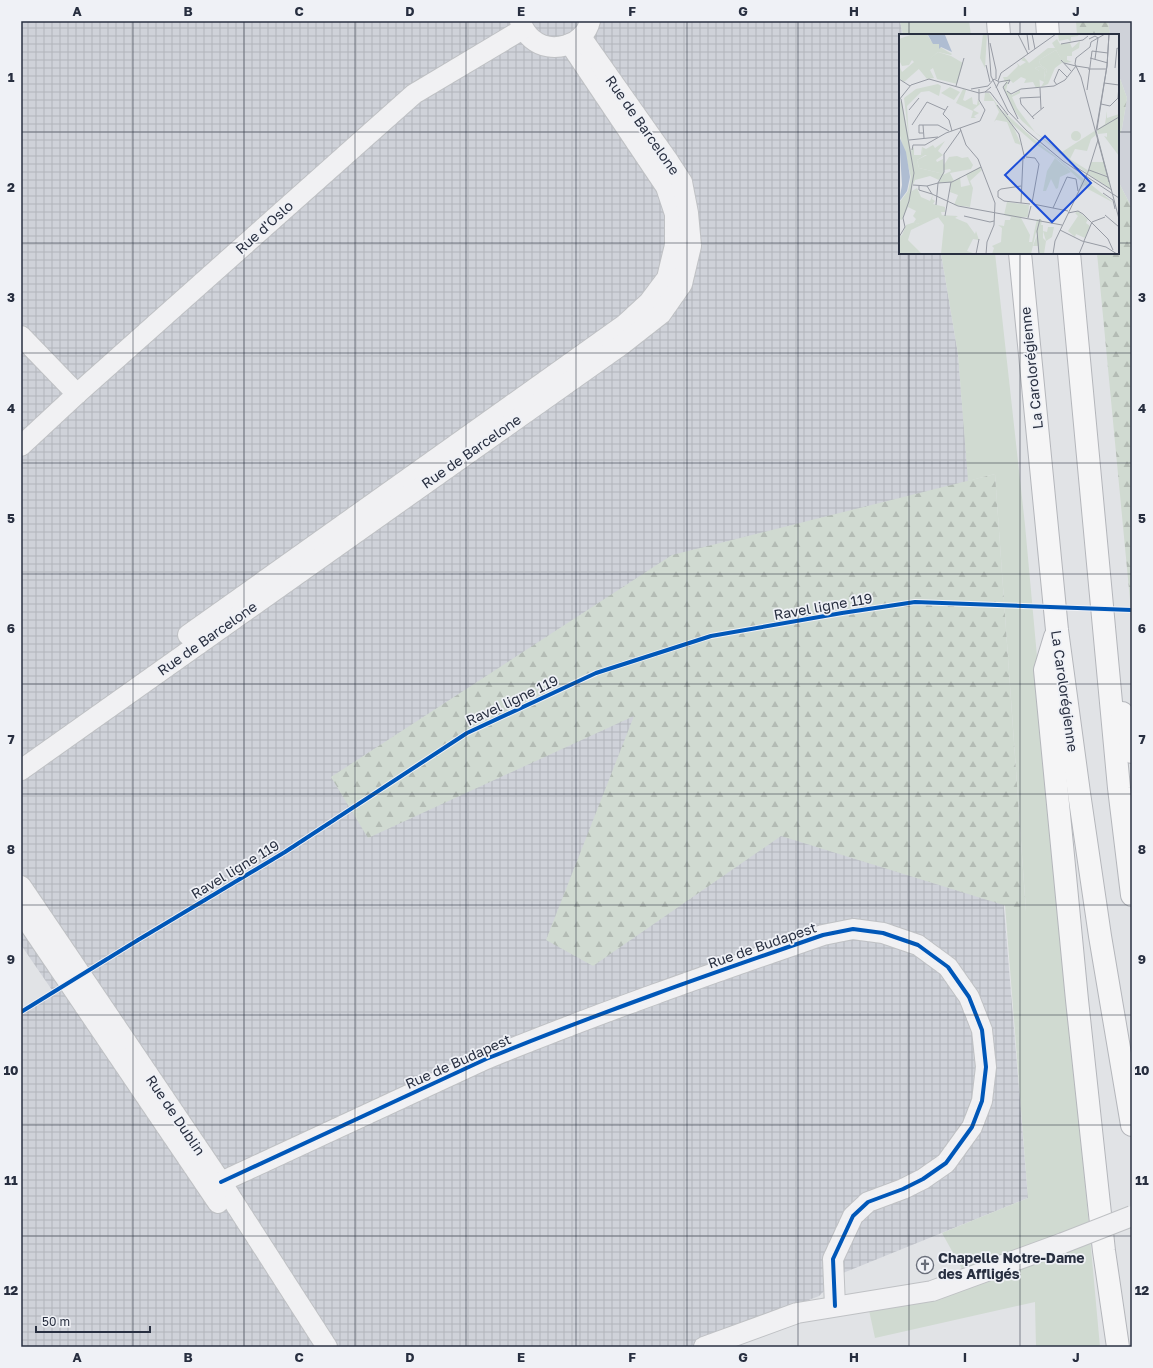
<svg xmlns="http://www.w3.org/2000/svg" width="1153" height="1368" viewBox="0 0 1153 1368" font-family="'Golos Text',sans-serif">
<style>
.built{fill:#cfd2d9}
.industrial{fill:url(#industrial-grid)}
.green{fill:#d0dad1}
.forest{fill:url(#forest-firs)}
.lines{fill:none;stroke-linecap:round;stroke-linejoin:round}
.minor-casing{stroke:#bfc1c4;stroke-width:22}
.highway-casing{stroke:#b4b6bb;stroke-width:24}
.minor{stroke:#f1f1f3;stroke-width:20}
.highway{stroke:#f5f5f6;stroke-width:22}
.minor-bridge-casing{stroke:#bfc1c4;stroke-width:22;stroke-linecap:butt}
.minor-bridge{stroke:#f1f1f3;stroke-width:20}
.cycleway-casing{stroke:#eff1f6;stroke-width:6}
.cycleway{stroke:#0057b8;stroke-width:4}
.grid{fill:none;stroke:#282f40;stroke-width:1;stroke-opacity:0.55}
.labels{text-anchor:middle;dominant-baseline:central;stroke-width:3.5;stroke-linejoin:round;paint-order:stroke}
.street-label{font-size:14px;fill:#282f40;stroke:#eff1f6}
.poi-label{font-size:14px;font-weight:bold;fill:#282f40;stroke:#eff1f6;text-anchor:start}
.inset-road{fill:none;stroke:#979ba4;stroke-width:1}
.view{fill:#1d4ed8;fill-opacity:0.15;stroke:#1d4ed8;stroke-width:2}
.inset-edge{fill:none;stroke:#282f40;stroke-width:2}
.neatline{fill:none;stroke:#282f40;stroke-width:1.5}
.grid-label{font-size:13px;text-anchor:middle;font-weight:bold;fill:#282f40}
</style>
<defs>
<pattern id="industrial-grid" width="8" height="8" patternUnits="userSpaceOnUse"><rect width="8" height="8" fill="#cfd2d9"/><path d="M0 4h8M4 0v8" fill="none" stroke="#b2b5bb"/></pattern>
<pattern id="forest-firs" width="22" height="20" patternUnits="userSpaceOnUse"><rect width="22" height="20" fill="#d0dad1"/><path d="M5 1l3.5 6h-7zM16 11l3.5 6h-7z" fill="#b3bbb4"/></pattern>
</defs>
<rect width="100%" height="100%" fill="#e1e3e6"/>
<polygon class="built" points="1108,21 1132,21 1132,208 1118,181 1118,140 1122,128 1127,98 1118,73 1118,35 1110,35"/>
<polygon class="industrial" points="21,21 900,21 903,35 900,35 900,253 941,253 958,354 1028,1198 843,1273 819,1296 688,1347 21,1347 21,1012 54,993 21,945"/>
<g class="green">
<polygon points="900,21 969,21 971,35 903,35"/>
<polygon points="941,253 995,253 1025,525 1100,1347 1036,1347 1035,1302 875,1338 867,1301 967,1278 942,1233 1028,1198 1005,905 1026,911 995,474 968,481 958,354"/>
</g>
<g class="forest">
<polygon points="1076,21 1108,21 1110,35 1077,35"/>
<polygon points="1118,73 1127,98 1122,128 1118,140"/>
<polygon points="1118,181 1132,208 1132,621 1097,253 1118,253"/>
<polygon points="995,474 1026,912 781,836 593,966 546,940 634,716 368,838 331,777 672,555"/>
</g>
<g class="lines">
<g class="minor-casing">
<g id="minor">
<path d="M520,21C523,28 526,34 532,39C551,55 584,46 590,21"/>
<polyline points="21,336 77,394"/>
<polyline points="21,446 77,394 414,94 523,29"/>
<polyline points="188,635 624,325 649,302 667,278 675,245 675,214 666,187 570,44"/>
<polyline points="21,770 624,343 661,314 682,284 691,246 688,213 682,182 667,159 581,37"/>
<polyline points="21,886 221,1182 327,1347"/>
<polyline points="21,912 218,1203"/>
<path d="M221,1182L486,1059C596,1014 710,974 823,935L853,929L883,933L918,945L948,967L969,997L982,1030L986,1067L982,1101L972,1127L946,1163L923,1179L903,1189L868,1202L853,1216L833,1259L835,1306"/>
<polyline points="704,1347 797,1313 932,1291 1063,1243"/>
</g>
</g>
<g class="highway-casing">
<g id="highway">
<polyline points="998,21 999,35"/>
<polyline points="1047,21 1048,35"/>
<polyline points="1020,253 1057,630 1079,793 1100,936 1132,1125"/>
<polyline points="1069,253 1119,788 1132,895"/>
<polyline points="1055,637 1045,670 1077,1000 1104,1251 1118,1347"/>
<polyline points="1122,713 1128,725 1132,752"/>
</g>
</g>
<use href="#minor" class="minor"/>
<use href="#highway" class="highway"/>
<g class="minor-bridge-casing">
<polyline id="minor-bridge" points="1063,1243 1132,1216"/>
</g>
<use href="#minor-bridge" class="minor-bridge"/>
<g class="cycleway-casing">
<g id="cycleway">
<polyline points="21,1012 138,940 285,852 467,733 596,673 711,636 842,613 915,602 1132,610"/>
<path d="M221,1182L486,1059C596,1014 710,974 823,935L853,929L883,933L918,945L948,967L969,997L982,1030L986,1067L982,1101L972,1127L946,1163L923,1179L903,1189L868,1202L853,1216L833,1259L835,1306"/>
</g>
</g>
<use href="#cycleway" class="cycleway"/>
</g>
<path class="grid" d="M133,21V1347M244,21V1347M355,21V1347M466,21V1347M576,21V1347M687,21V1347M798,21V1347M909,21V35M1020,21V35M21,132H900M1118,132H1132M21,243H900M1118,243H1132M909,253V1347M1020,253V1347M21,353H1132M21,463H1132M21,574H1132M21,684H1132M21,794H1132M21,905H1132M21,1015H1132M21,1125H1132M21,1236H1132"/>
<defs>
<g id="church-ring" transform="scale(0.9)"><circle r="9.5" fill="#eff1f6" stroke="#696e7a" stroke-width="1.5"/><path d="M-1.2-6h2.4v3.5h3.3v2.4h-3.3V6h-2.4V-.1h-3.3v-2.4h3.3Z" fill="#696e7a"/></g>
</defs>
<g fill-rule="evenodd">
<use href="#church-ring" x="925" y="1265"/>
</g>
<g class="labels">
<g class="street-label">
<text transform="translate(643 125) rotate(55)">Rue de Barcelone</text>
<text transform="translate(264 227) rotate(-42)">Rue d'Oslo</text>
<text transform="translate(1031 368) rotate(-96)">La Carolorégienne</text>
<text transform="translate(471 451) rotate(-35)">Rue de Barcelone</text>
<text transform="translate(823 606) rotate(-10)">Ravel ligne 119</text>
<text transform="translate(207 638) rotate(-35)">Rue de Barcelone</text>
<text transform="translate(1065 691) rotate(82)">La Carolorégienne</text>
<text transform="translate(512 700) rotate(-25)">Ravel ligne 119</text>
<text transform="translate(235 869) rotate(-31)">Ravel ligne 119</text>
<text transform="translate(762 945) rotate(-19)">Rue de Budapest</text>
<text transform="translate(458 1061) rotate(-24)">Rue de Budapest</text>
<text transform="translate(176 1115) rotate(56)">Rue de Dublin</text>
</g>
<g class="poi-label">
<text x="938" y="1257">Chapelle Notre-Dame<tspan x="938" dy="16">des Affligés</tspan></text>
</g>
</g>
<g transform="translate(899 34)">
<rect width="220" height="220" fill="#e1e3e6"/>
<path d="M84,0H88L86,34L81,24ZM157,16L164,28L156,34L149,50L142,53L145,48L139,45L140,37L136,34L141,32L146,36L145,46L148,36L141,30L140,26ZM39,18L52,22L64,29L58,50L38,45L34,34L31,36L35,44L28,45L19,34ZM51,53L61,58L55,66L42,59ZM64,55L67,56L64,66L66,67L73,63L74,70L78,71L79,65L81,70L74,76L80,79L75,82L77,84H72L74,77L57,69ZM86,59H90L115,94L122,111L116,109L108,88L97,86L95,88L100,78L95,67H85ZM0,67L3,68L15,133L13,157L18,154L22,163L31,167L34,160L33,165L36,167L34,170L46,173V178H42L43,182L18,190L15,188L17,185L14,182L17,177L9,173L3,186L0,185V169L9,157L12,143L1,102ZM103,76L136,106L215,169L189,155L186,151L180,156L182,147L157,124L135,109L111,88ZM172 102a5 5 0 1 1 10 0a5 5 0 1 1-10 0ZM46,107L39,117L44,121L37,126L38,128L44,125L45,131L50,123L58,122L63,124L69,123L74,131L72,135L51,139L55,147L61,143L62,153L71,151L67,140L81,133L83,136L71,147L74,154L71,173L55,171L59,161L51,158L52,148L39,149L44,141L52,137L51,135L45,136V140L20,134L18,126L28,121H24L23,113L27,115L34,111L36,114ZM192,128H205L208,142L194,136L209,143L212,155L189,140ZM108,168L130,171L129,183L116,184L105,181ZM142,191H144V204L147,207L145,220H132L140,219L139,212H134Z" fill="#d0dad1"/>
<path d="M14,0H28L32,7L41,10L40,15L41,13L53,20L52,21L39,18L5,48L0,44V31L3,38L15,28L13,26L10,31L3,32L0,26V5ZM158,5L161,10L171,9L173,14L181,7L180,14L173,18V22H168V26L173,28L164,29L157,16L140,26L141,30L148,36L145,47L146,36L141,32L136,34L140,37L141,53L137,54L134,48L125,49L127,45L122,43L114,49L110,45L107,56L113,61L121,56V59L113,63L118,74L136,98L163,118L197,96V101L192,105L188,117L176,115L171,125L190,137L188,139L166,124L123,87L114,75L104,53L108,47L106,48L104,43H108L119,32L118,29L121,32L127,28L122,26L125,23L130,29L149,14H156L153,9ZM39,50L42,52L40,62L30,57L22,58L8,72L10,106L5,64L17,55ZM208,77V84L220,80V122L205,102L208,103V99L199,100L198,96L206,90ZM15,113V121H22L23,113L24,120H28L18,126L20,134L45,140L40,146L31,142L16,146L14,151L12,117ZM156,124L172,138L161,143L159,154L157,155L152,145L147,157H144L148,137ZM40,181L59,182L56,184L68,189L76,200L77,197L80,206L74,205L68,217L77,220H42L45,191L39,183L12,196L9,206L23,220H0V203L3,201L7,191L16,188L18,190ZM112,183L122,184L131,201L130,208H133L138,185L143,186L140,203L137,198L132,220H93L95,214L93,212L102,208L103,194L99,191L105,192L106,186H111ZM149,193H155L153,203L147,207L144,197L148,198Z" fill="#d0dad1"/>
<path d="M179,177L189,185L187,189L191,192L186,204L177,200L176,203L169,197L179,182L176,179Z" fill="#d0dad1"/>
<path d="M159,0H180L179,2L172,3V8L169,5L160,7Z" fill="#d0dad1"/>
<path d="M29,1H46L53,18L42,13L40,15V10H34ZM0,102L7,118L11,143L8,157L0,168L3,151Z" fill="#afbdd2"/>
<path class="inset-road" d="M89,0L92,42L109,77L128,97L164,127L220,164M119,0L129,20M128,0L130,16M133,0L136,15M206,0L192,8L191,13L177,24L176,30L182,43L210,148M210,0L208,32L197,97L220,185M190,5L196,2L199,4L196,25M91,9L97,36V45M162,10L184,6L189,2M193,17L209,19M191,24L209,29M162,26L172,37M165,29L177,32M87,31L91,48M177,32L190,34M216,34L218,14L220,15M189,35H207M0,45L11,52M99,47L102,39L157,0M100,48L111,46L109,50M108,48L104,53L119,85M158,51L155,47L160,35L168,43M57,52L65,24M141,54L142,75M72,55L89,52L95,45L100,48L97,54M188,56L193,17M108,57L112,60L122,55L155,52L166,46L177,32M86,58H91L109,81M0,66L12,51L30,45L80,59L86,58L92,53M202,70L211,72L219,64L220,51L205,49M98,71L120,100L125,121M49,72L44,80L50,86L53,97M10,76L20,64M133,83L145,73M135,85L122,70L121,64L142,63M13,91L28,68L46,76M24,91L25,104M61,94L67,111L79,125L96,169L95,191L88,208L87,220M198,95L208,32L210,0M198,96L220,83M24,99H20V91H39L50,97M10,106L39,103M13,116L14,111H26L47,99L81,87L86,76L80,66V55M127,123L136,124L140,130L133,169M177,133L213,156M190,136L209,143M14,151L28,152L39,149L45,138V120L62,96M20,152V156L33,160M28,152L33,160L59,172L163,191M122,152L102,155L99,157V163L105,167L131,170M204,159L214,166L216,175M122,169L124,123L126,121L125,125M134,170L169,177M37,171L39,149L53,148L82,133M154,174L168,143L177,145L179,157M169,179L179,177L184,180L209,205L214,216M206,181L220,193M46,182L52,148M65,182L91,188L95,187M129,184L132,172M161,196L183,207L207,213L218,220M0,203L6,193L4,184L10,167L15,139L2,65M185,207L193,188L206,183M77,220L80,205M140,220L138,197L141,185M154,220L156,207L189,138L199,106M180,220L185,208"/>
<path class="view" d="M146,102L192,149L153,188L106,141Z"/>
<rect width="220" height="220" class="inset-edge"/>
</g>
<rect width="1153" height="1368" fill="none" stroke="#eff1f6" stroke-width="44"/>
<path d="M36 1326v6h114v-6" fill="none" stroke="#282f40" stroke-width="2"/>
<text x="42" y="1326" font-size="12" fill="#282f40" stroke="#eff1f6" stroke-width="3" paint-order="stroke">50 m</text>
<rect x="22" y="22" width="1109" height="1324" class="neatline"/>
<g class="grid-label">
<text x="77" y="16">A</text>
<text x="188" y="16">B</text>
<text x="299" y="16">C</text>
<text x="410" y="16">D</text>
<text x="521" y="16">E</text>
<text x="632" y="16">F</text>
<text x="743" y="16">G</text>
<text x="854" y="16">H</text>
<text x="965" y="16">I</text>
<text x="1076" y="16">J</text>
<text x="11" y="82">1</text>
<text x="1142" y="82">1</text>
<text x="11" y="192">2</text>
<text x="1142" y="192">2</text>
<text x="11" y="302">3</text>
<text x="1142" y="302">3</text>
<text x="11" y="413">4</text>
<text x="1142" y="413">4</text>
<text x="11" y="523">5</text>
<text x="1142" y="523">5</text>
<text x="11" y="633">6</text>
<text x="1142" y="633">6</text>
<text x="11" y="744">7</text>
<text x="1142" y="744">7</text>
<text x="11" y="854">8</text>
<text x="1142" y="854">8</text>
<text x="11" y="964">9</text>
<text x="1142" y="964">9</text>
<text x="11" y="1075">10</text>
<text x="1142" y="1075">10</text>
<text x="11" y="1185">11</text>
<text x="1142" y="1185">11</text>
<text x="11" y="1295">12</text>
<text x="1142" y="1295">12</text>
<text x="77" y="1362">A</text>
<text x="188" y="1362">B</text>
<text x="299" y="1362">C</text>
<text x="410" y="1362">D</text>
<text x="521" y="1362">E</text>
<text x="632" y="1362">F</text>
<text x="743" y="1362">G</text>
<text x="854" y="1362">H</text>
<text x="965" y="1362">I</text>
<text x="1076" y="1362">J</text>
</g>
</svg>
